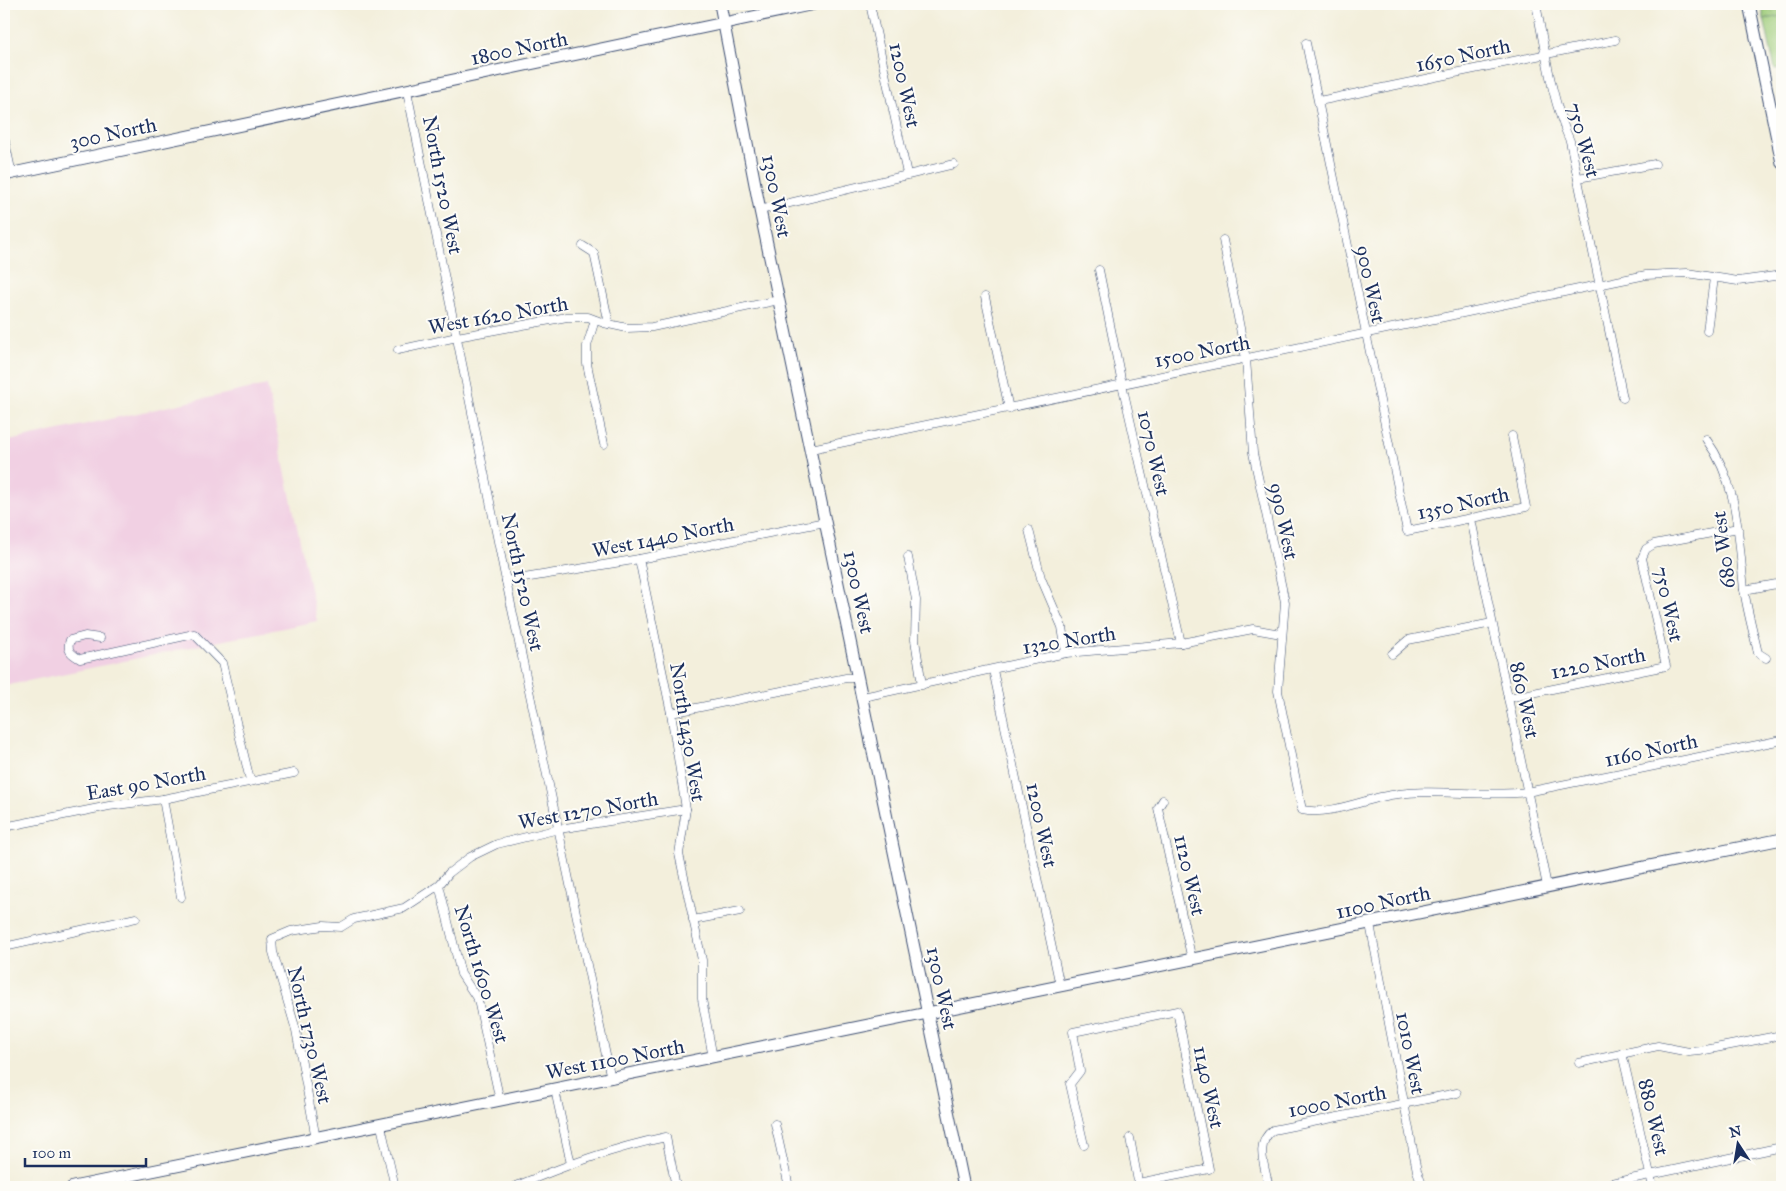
<svg xmlns="http://www.w3.org/2000/svg" width="1786" height="1191" viewBox="0 0 1786 1191" font-family="'IM FELL Great Primer',serif">
<style>
.built{fill:#f1d0e3}
.grass{fill:#9fcc79;stroke:#5d7e6c}
.park{fill:url(#park-dots);stroke:#5d7e6c}
.lines{fill:none;stroke-linecap:round;stroke-linejoin:round}
.street-casing{stroke:#3b4c71;stroke-width:9}
.secondary-casing{stroke:#3b4c71;stroke-width:13}
.street{stroke:#fff;stroke-width:8}
.secondary{stroke:#fff;stroke-width:11}
.labels{text-anchor:middle;dominant-baseline:central;stroke-width:4;stroke-linejoin:round;paint-order:stroke}
.street-label{font-size:20px;fill:#1b2f5e;stroke:#fdfcf7}
</style>
<defs>
<pattern id="park-dots" width="8" height="8" patternUnits="userSpaceOnUse" patternTransform="scale(1.25)"><rect width="8" height="8" fill="#9fcc79"/><path d="M2 2h.1M6 6h.1" fill="none" stroke="#81a666" stroke-width="1.8" stroke-linecap="round"/></pattern>
</defs>
<rect width="100%" height="100%" fill="#fdfcf7"/>
<filter id="ink" filterUnits="userSpaceOnUse"><feTurbulence type="fractalNoise" baseFrequency=".02" numOctaves="2"/><feDisplacementMap in="SourceGraphic" scale="10" xChannelSelector="R" yChannelSelector="G"/><feConvolveMatrix kernelMatrix="1 2 1 2 8 2 1 2 1" color-interpolation-filters="sRGB"/></filter>
<filter id="wash" filterUnits="userSpaceOnUse"><feTurbulence type="fractalNoise" baseFrequency=".0096" numOctaves="4" result="noise"/><feDisplacementMap in="SourceGraphic" scale="20" xChannelSelector="R" yChannelSelector="G"/><feGaussianBlur stdDeviation="1.12" result="paint"/><feColorMatrix in="noise" values="0 0 0 0 0 0 0 0 0 0 0 0 0 0 0 0 0 1.4 0 .05"/><feComposite in="paint" operator="in"/></filter>
<g filter="url(#wash)">
<rect width="100%" height="100%" fill="#f3efdc"/>
<polygon class="built" points="267,385 317,621 4,686 4,442"/>
<polygon class="grass" points="1782,16 1782,68 1775,69 1764,19"/>
<polygon class="park" points="1761,4 1768,4 1769,7 1770,4 1782,4 1782,16 1764,19"/>
</g>
<g filter="url(#ink)">
<g class="lines">
<g class="street-casing">
<g id="street">
<polyline points="870,4 907,174"/>
<path d="M1536,4C1545,49 1551,99 1570,141L1623,398"/>
<polyline points="1306,43 1407,531 1526,507 1512,436"/>
<polyline points="407,91 506,581 611,1079"/>
<polyline points="1319,101 1615,40"/>
<polyline points="4,137 12,174"/>
<polyline points="1578,178 1655,164"/>
<polyline points="760,210 954,164"/>
<path d="M1223,240L1246,359L1253,453L1285,602L1278,691L1302,810C1327,815 1356,803 1381,797C1429,786 1479,798 1527,792L1782,740"/>
<polyline points="583,246 594,253 609,324"/>
<polyline points="1099,270 1122,384 1181,643"/>
<polyline points="985,297 1009,409"/>
<polyline points="595,320 587,346 587,364 604,444"/>
<polyline points="1707,331 1714,278"/>
<polyline points="398,350 457,337 567,317 588,317 604,323 627,328 652,327 779,300"/>
<path d="M1706,439C1739,484 1738,536 1744,589C1747,610 1753,631 1758,653L1766,658"/>
<polyline points="811,449 1646,275 1687,273 1738,281 1782,275"/>
<polyline points="1471,519 1547,886"/>
<polyline points="1029,530 1041,578 1062,627 1066,653"/>
<polyline points="908,557 916,600 915,640 922,685"/>
<polyline points="639,559 671,713 686,809 679,854 702,960 702,999 713,1058"/>
<polyline points="506,581 639,559 825,522"/>
<polyline points="1744,590 1782,583"/>
<path d="M100,638L85,636L70,640C66,650 71,654 80,659L194,634L222,663L250,780"/>
<polyline points="1392,654 1408,640 1492,623"/>
<polyline points="993,670 1060,986"/>
<polyline points="863,697 1066,653 1181,643 1253,629 1281,634"/>
<polyline points="1508,698 1666,666 1642,558 1646,549 1654,544 1738,528"/>
<polyline points="671,713 846,678 858,678"/>
<polyline points="163,799 181,897"/>
<polyline points="1163,800 1158,808 1192,960"/>
<polyline points="4,827 109,806 163,799 294,773"/>
<polyline points="439,885 461,974 478,1000 500,1101"/>
<polyline points="693,920 740,911"/>
<polyline points="1370,924 1417,1171 1423,1187"/>
<polyline points="4,947 136,918"/>
<polyline points="1622,1053 1653,1187"/>
<polyline points="1579,1063 1658,1046 1689,1052 1700,1051 1782,1035"/>
<polyline points="555,1090 571,1164"/>
<polyline points="775,1124 789,1187"/>
<polyline points="381,1126 395,1187"/>
<polyline points="1130,1138 1139,1187"/>
<polyline points="316,1139 296,1030 273,952 272,939 291,931 323,926 341,927 354,919 404,908 439,885 449,873 470,857 497,844 559,829 686,809"/>
<polyline points="1084,1145 1070,1084 1080,1071 1073,1032 1177,1011 1209,1169 1138,1183"/>
<path d="M514,1187C564,1166 612,1148 666,1137L676,1187"/>
<path d="M1269,1187C1265,1167 1254,1143 1273,1130L1457,1093"/>
<polyline points="1593,1187 1782,1147"/>
</g>
</g>
<g class="secondary-casing">
<g id="secondary">
<polyline points="720,4 760,210 964,1187"/>
<polyline points="1749,4 1782,163"/>
<polyline points="4,175 814,4"/>
<polyline points="73,1187 1782,839"/>
</g>
</g>
<use href="#street" class="street"/>
<use href="#secondary" class="secondary"/>
</g>
</g>
<g class="labels">
<g class="street-label">
<text transform="translate(519 48) rotate(-12)">1800 North</text>
<text transform="translate(1463 55) rotate(-12)">1650 North</text>
<text transform="translate(905 85) rotate(78)">1200 West</text>
<text transform="translate(113 133) rotate(-12)">300 North</text>
<text transform="translate(1584 140) rotate(75)">750 West</text>
<text transform="translate(443 185) rotate(79)">North 1520 West</text>
<text transform="translate(777 196) rotate(79)">1300 West</text>
<text transform="translate(1371 284) rotate(78)">900 West</text>
<text transform="translate(498 315) rotate(-10)">West 1620 North</text>
<text transform="translate(1202 351) rotate(-11)">1500 North</text>
<text transform="translate(1154 453) rotate(77)">1070 West</text>
<text transform="translate(1463 503) rotate(-12)">1350 North</text>
<text transform="translate(1284 521) rotate(78)">990 West</text>
<text transform="translate(663 537) rotate(-11)">West 1440 North</text>
<text transform="translate(1723 550) rotate(-97)">680 West</text>
<text transform="translate(523 582) rotate(78)">North 1520 West</text>
<text transform="translate(859 592) rotate(78)">1300 West</text>
<text transform="translate(1669 604) rotate(78)">750 West</text>
<text transform="translate(1069 640) rotate(-9)">1320 North</text>
<text transform="translate(1598 663) rotate(-11)">1220 North</text>
<text transform="translate(1525 700) rotate(78)">860 West</text>
<text transform="translate(688 732) rotate(81)">North 1430 West</text>
<text transform="translate(1651 750) rotate(-12)">1160 North</text>
<text transform="translate(146 783) rotate(-10)">East 90 North</text>
<text transform="translate(588 810) rotate(-10)">West 1270 North</text>
<text transform="translate(1042 825) rotate(78)">1200 West</text>
<text transform="translate(1190 875) rotate(77)">1120 West</text>
<text transform="translate(1383 902) rotate(-12)">1100 North</text>
<text transform="translate(482 974) rotate(73)">North 1600 West</text>
<text transform="translate(942 988) rotate(78)">1300 West</text>
<text transform="translate(310 1035) rotate(77)">North 1730 West</text>
<text transform="translate(1411 1053) rotate(79)">1010 West</text>
<text transform="translate(615 1059) rotate(-11)">West 1100 North</text>
<text transform="translate(1209 1087) rotate(78)">1140 West</text>
<text transform="translate(1337 1101) rotate(-11)">1000 North</text>
<text transform="translate(1654 1117) rotate(77)">880 West</text>
</g>
</g>
<rect width="1786" height="1191" fill="none" stroke="#fdfcf7" stroke-width="20"/>
<g transform="translate(1738 1144) rotate(348)" stroke="#fdfcf7" stroke-width="4" paint-order="stroke">
<path d="M0-4L9 19L0 12L-9 19Z" fill="#1b2f5e"/>
<text y="-8" font-size="14" font-weight="bold" text-anchor="middle" fill="#1b2f5e">N</text>
</g>
<path d="M25 1158v8h121v-8" fill="none" stroke="#1b2f5e" stroke-width="2.5"/>
<text x="32" y="1158" font-size="15" fill="#1b2f5e" stroke="#fdfcf7" stroke-width="4" paint-order="stroke">100 m</text>
</svg>
